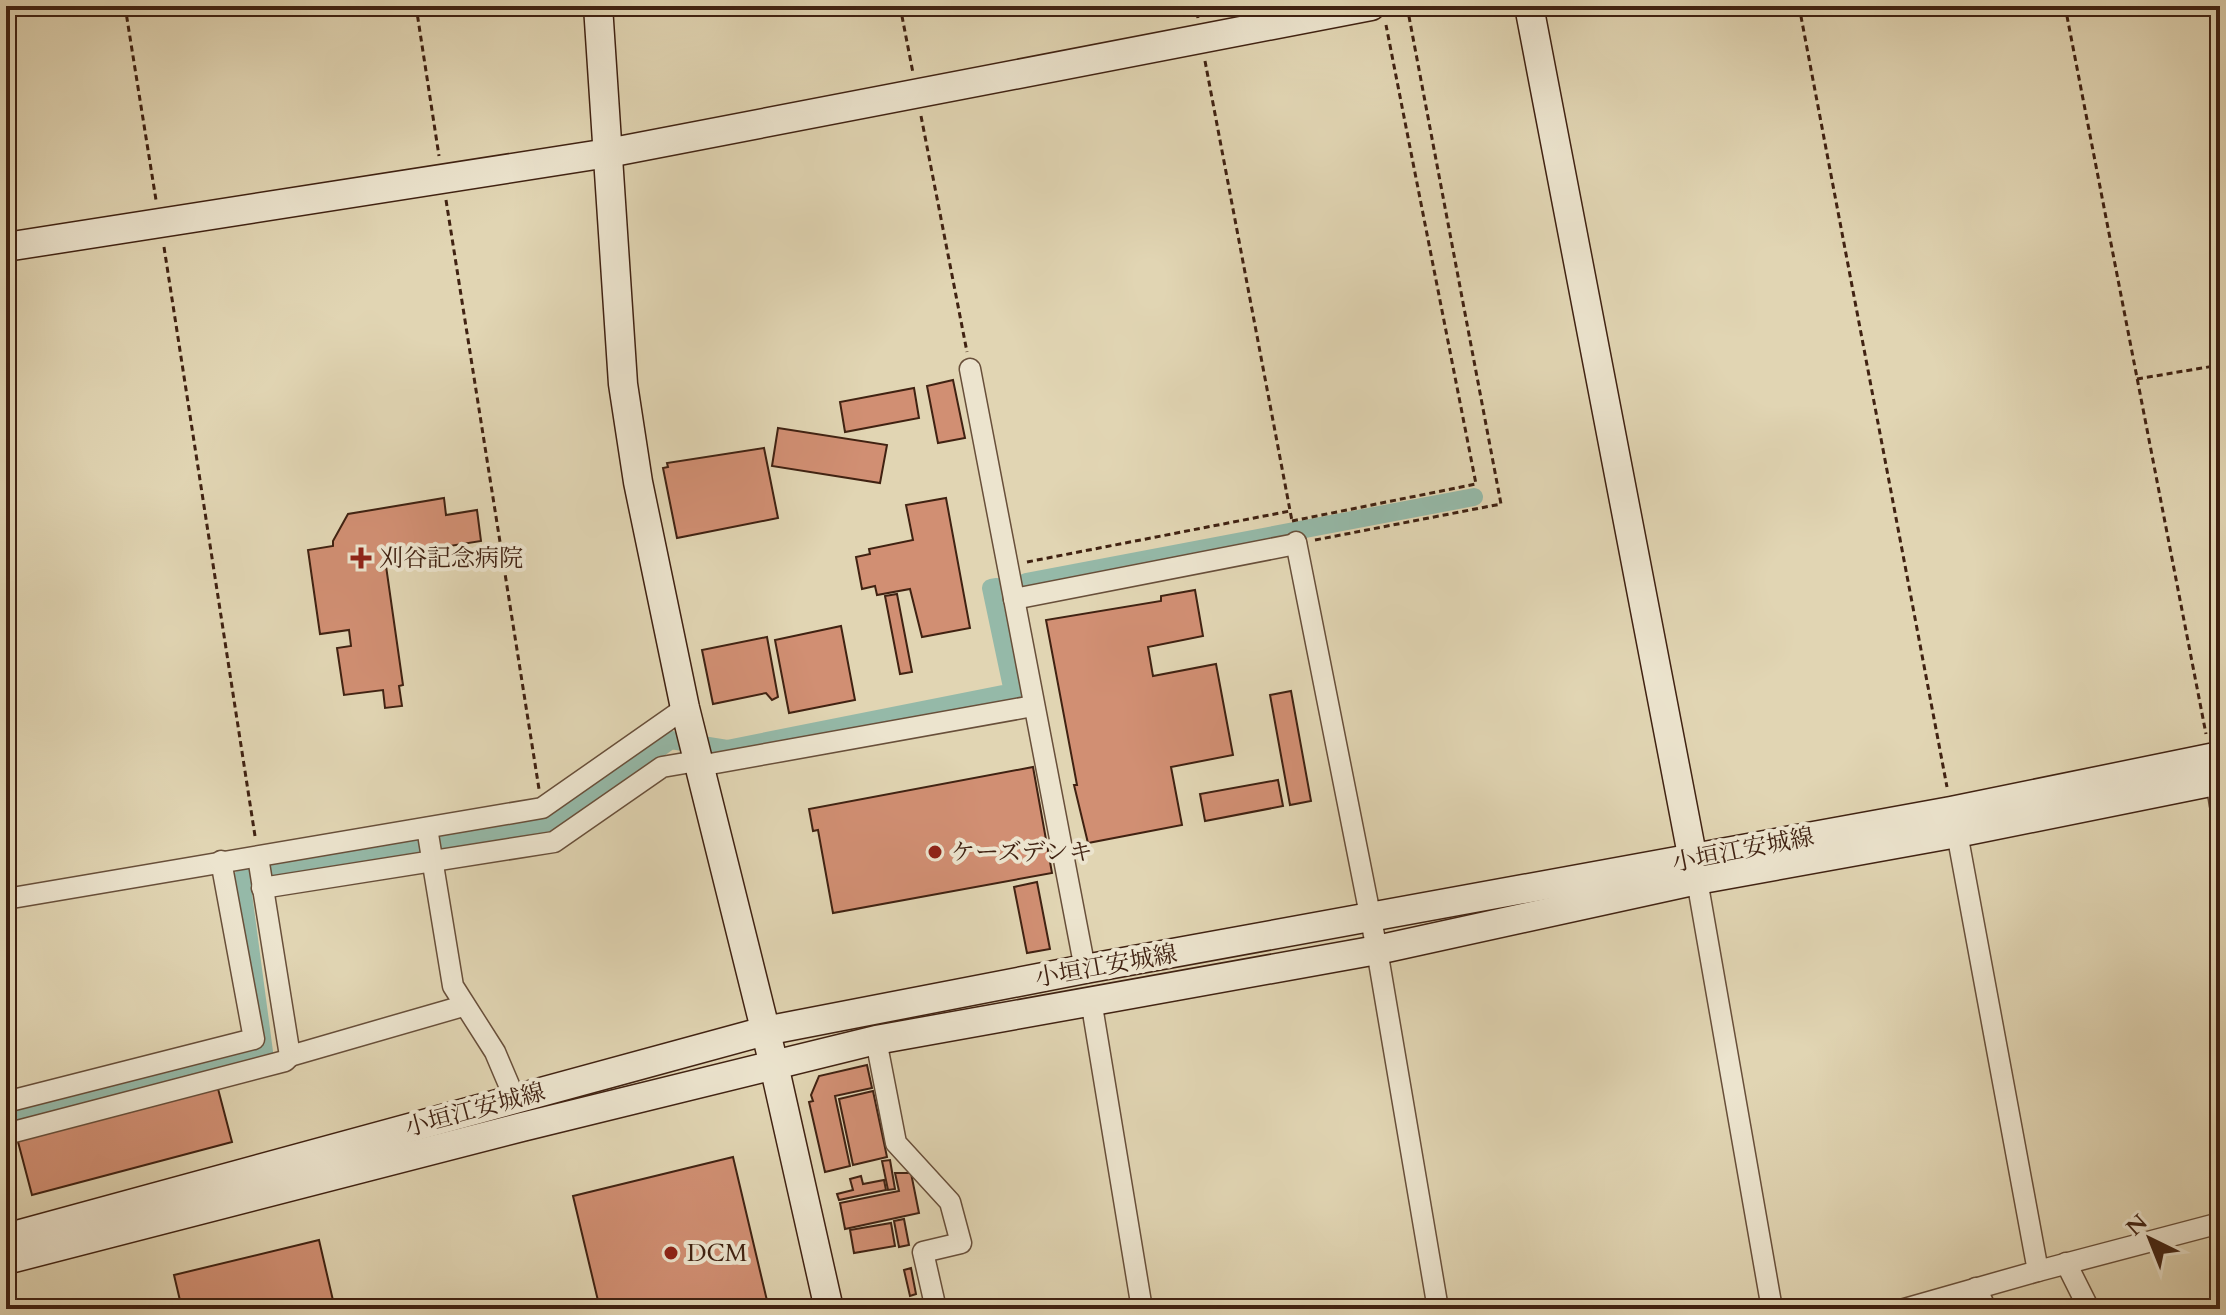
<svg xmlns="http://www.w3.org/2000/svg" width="2226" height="1315" viewBox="0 0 2226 1315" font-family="Cardo,'Noto Serif JP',serif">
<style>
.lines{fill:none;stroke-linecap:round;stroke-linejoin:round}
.canal{stroke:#95b9a8;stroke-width:18}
.building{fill:#d18f73;stroke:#402212;stroke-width:2}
.street-casing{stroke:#684f3a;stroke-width:23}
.secondary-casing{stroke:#402212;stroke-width:31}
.path{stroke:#402212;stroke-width:3;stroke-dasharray:6 4;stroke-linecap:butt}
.street{stroke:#ece4ce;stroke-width:20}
.secondary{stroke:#ece4ce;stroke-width:28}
.poi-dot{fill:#8f2418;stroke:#ece4ce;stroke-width:3}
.labels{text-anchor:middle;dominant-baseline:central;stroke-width:8;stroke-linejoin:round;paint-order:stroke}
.poi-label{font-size:24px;fill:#402212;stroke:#ece4ce;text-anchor:start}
.street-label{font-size:24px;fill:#402212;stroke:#ece4ce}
</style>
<rect width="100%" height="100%" fill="#e1d5b3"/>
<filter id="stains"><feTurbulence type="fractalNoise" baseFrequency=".0025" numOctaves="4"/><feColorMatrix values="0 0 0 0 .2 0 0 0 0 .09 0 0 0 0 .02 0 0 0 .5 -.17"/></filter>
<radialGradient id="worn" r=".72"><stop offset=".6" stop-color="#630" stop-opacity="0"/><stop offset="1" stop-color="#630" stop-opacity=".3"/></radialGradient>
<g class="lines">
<g class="canal">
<polyline points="1026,582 1474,497"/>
<polyline points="6,1120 264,1052 241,879 549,826 671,740 727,749 1013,692 991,588 997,587"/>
</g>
</g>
<g class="building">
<polygon points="953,380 965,438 938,443 927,386"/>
<polygon points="914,388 919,418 845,432 840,402"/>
<polygon points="778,428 887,445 880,483 772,466"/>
<polygon points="764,448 778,518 677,538 663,468 668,467 667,463"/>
<polygon points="444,498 446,515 477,510 481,541 394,555 386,566 403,685 399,686 402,706 385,708 383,690 344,695 337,648 351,646 349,630 320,634 308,550 333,546 333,541 348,514"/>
<polygon points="946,498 970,628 922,637 910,589 877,595 875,586 862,589 856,557 870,554 869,549 913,540 906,505"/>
<polygon points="1195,590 1203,636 1148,647 1153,676 1216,664 1233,755 1171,767 1182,825 1088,843 1074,785 1077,785 1046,620 1161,601 1161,596"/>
<polygon points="897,594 912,672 900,674 885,596"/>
<polygon points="841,626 855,700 789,713 775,640"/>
<polygon points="767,637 778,697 772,700 766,693 713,704 702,650"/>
<polygon points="1291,691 1311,801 1290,805 1270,695"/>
<polygon points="1033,767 1052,873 833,913 818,830 813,831 809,809"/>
<polygon points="1278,780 1283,806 1205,821 1200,794"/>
<polygon points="1037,882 1050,949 1027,953 1014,887"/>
<polygon points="867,1065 872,1088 835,1096 850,1166 825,1172 809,1102 813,1101 811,1095 819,1076"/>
<polygon points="217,1085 232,1142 32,1195 17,1138"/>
<polygon points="873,1091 887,1157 853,1165 839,1099"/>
<polygon points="733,1157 769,1309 600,1309 573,1196"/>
<polygon points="890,1160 895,1189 888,1190 882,1161"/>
<polygon points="895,1173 911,1173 919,1213 845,1229 840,1203 899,1191"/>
<polygon points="861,1176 863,1184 884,1180 886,1190 839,1200 837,1194 853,1190 850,1179"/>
<polygon points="904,1219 909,1245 899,1247 894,1221"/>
<polygon points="891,1223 895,1246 854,1253 850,1230"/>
<polygon points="319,1240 335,1309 182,1309 174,1275"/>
<polygon points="911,1268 916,1294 910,1296 904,1270"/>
</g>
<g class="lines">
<g class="street-casing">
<g id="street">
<polyline points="970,369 1085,969"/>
<polyline points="1296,542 1377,950 1438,1309"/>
<polyline points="1014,599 1296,544"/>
<polyline points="699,766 1033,706"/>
<polyline points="2216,780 2220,805"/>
<polyline points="427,828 453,986 495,1052 515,1099"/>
<polyline points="258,857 290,1056 463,1006"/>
<polyline points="1697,880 1772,1309"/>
<polyline points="262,888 554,842 662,767 697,761"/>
<polyline points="6,899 542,808 685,708"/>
<polyline points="1091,1000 1142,1309"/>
<polyline points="876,1040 896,1143 950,1202 961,1243 923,1252 936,1309"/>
<polyline points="6,1102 254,1039 221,861"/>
<polyline points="6,1134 285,1061 290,1056"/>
<polyline points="2066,1263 2089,1309"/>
<polyline points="2038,1271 2220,1223"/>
<polyline points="1976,1288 1986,1309"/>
<polyline points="1904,1309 2038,1271 1957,833"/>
</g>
</g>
<g class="secondary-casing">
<g id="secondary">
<polyline points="598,6 623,384 638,482 685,708 774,1065 829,1309"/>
<polyline points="1529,6 1693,860"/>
<polyline points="6,247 608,153 1371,6"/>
<polyline points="6,1238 765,1031 1085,969 1951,811 2220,756"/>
<polyline points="6,1260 522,1127 876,1040 1377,950 1697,880 1957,833 2220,780"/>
</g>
</g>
<g class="path">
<polyline points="125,6 156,200"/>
<polyline points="416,6 439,156"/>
<polyline points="900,6 913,73"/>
<polyline points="1195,6 1198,18"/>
<polyline points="1799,6 1947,787"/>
<polyline points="2065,6 2206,734"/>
<polyline points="1205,61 1292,521"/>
<polyline points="921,116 967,352"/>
<polyline points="446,200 539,789"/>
<polyline points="164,247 255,836"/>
<polyline points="2137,379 2220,365"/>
<polyline points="1292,521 1476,484 1386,25"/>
<polyline points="1315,540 1501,504 1407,6"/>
<polyline points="1027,562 1290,511"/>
</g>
<use href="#street" class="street"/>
<use href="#secondary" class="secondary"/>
</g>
<g class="poi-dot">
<path d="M357 546h8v8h8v8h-8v8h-8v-8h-8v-8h8z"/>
<circle cx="935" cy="852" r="8"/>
<circle cx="671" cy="1253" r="8"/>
</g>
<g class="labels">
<g class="poi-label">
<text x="379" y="558">刈谷記念病院</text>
<text x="951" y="852">ケーズデンキ</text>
<text x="687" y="1253">DCM</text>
</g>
<g class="street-label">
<text transform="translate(1743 850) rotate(-11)">小垣江安城線</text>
<text transform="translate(1106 966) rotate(-10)">小垣江安城線</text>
<text transform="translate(475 1110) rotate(-15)">小垣江安城線</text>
</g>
</g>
<rect width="2226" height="1315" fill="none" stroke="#e1d5b3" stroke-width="32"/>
<rect x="8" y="8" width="2210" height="1299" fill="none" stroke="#402212" stroke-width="4"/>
<rect x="16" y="16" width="2194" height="1283" fill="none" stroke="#402212" stroke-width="2"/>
<g transform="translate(2150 1239) rotate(317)" stroke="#ece4ce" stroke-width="6" paint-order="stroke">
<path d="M0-6L14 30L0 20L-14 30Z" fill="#402212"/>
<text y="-12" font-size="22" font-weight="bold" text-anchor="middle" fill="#402212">N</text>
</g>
<rect width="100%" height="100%" filter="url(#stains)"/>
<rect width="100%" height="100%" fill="url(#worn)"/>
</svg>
